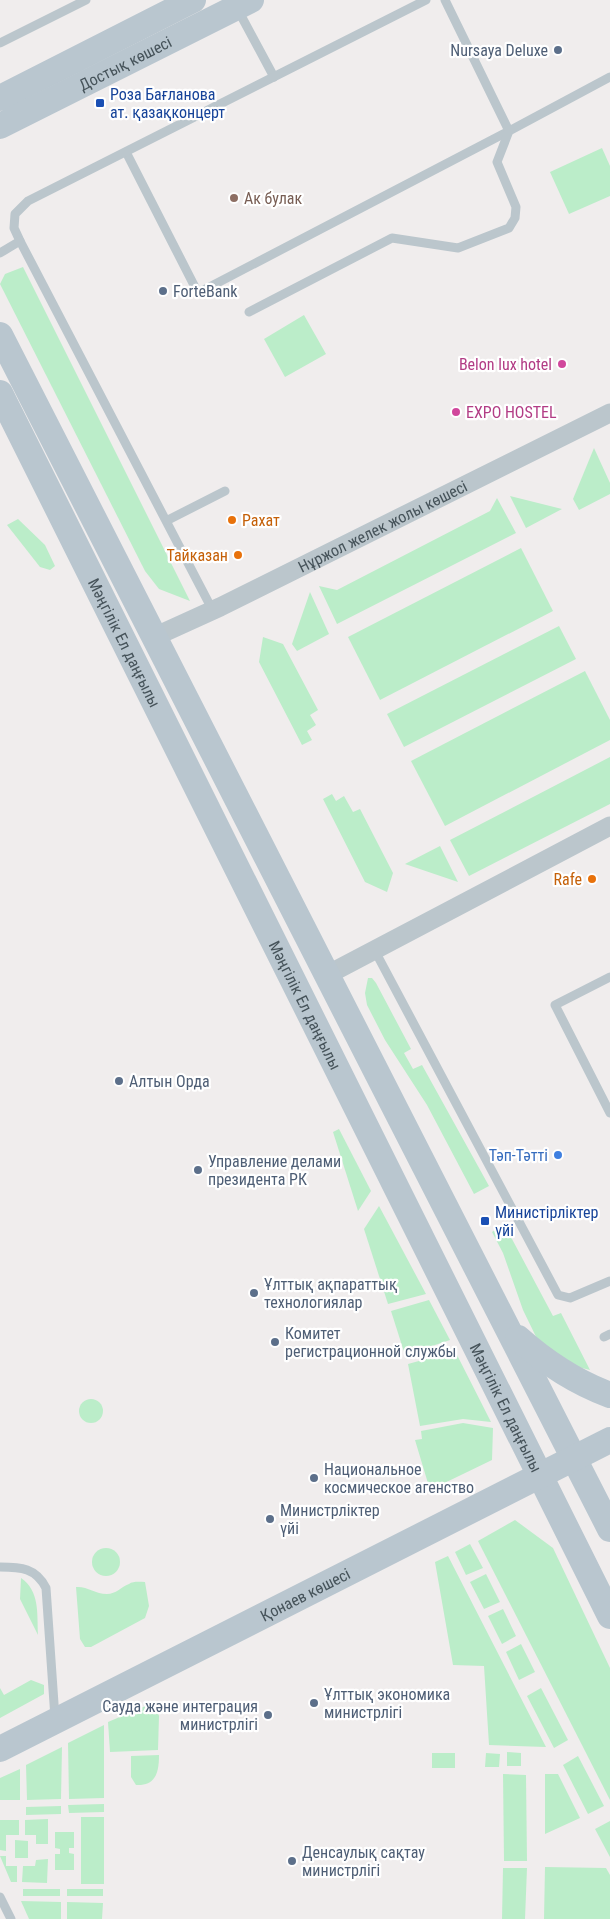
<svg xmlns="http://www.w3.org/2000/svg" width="610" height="1919" viewBox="0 0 610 1919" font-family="'Roboto Condensed',sans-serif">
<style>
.green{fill:#bbedc9}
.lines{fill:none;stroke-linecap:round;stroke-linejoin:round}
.lane{stroke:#bbc6cc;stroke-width:9}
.street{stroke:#bbc6cc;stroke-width:19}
.secondary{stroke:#b9c6cf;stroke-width:26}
.service-dot{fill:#5c6f8a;stroke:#fff;stroke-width:2}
.transit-dot{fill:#1a4fb4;stroke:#fff;stroke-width:2}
.education-dot{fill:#8d6e63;stroke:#fff;stroke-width:2}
.hotel-dot{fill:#d1479c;stroke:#fff;stroke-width:2}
.food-dot{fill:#e8710a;stroke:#fff;stroke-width:2}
.shop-dot{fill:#3f7fe0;stroke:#fff;stroke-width:2}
.labels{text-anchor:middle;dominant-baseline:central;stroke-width:4.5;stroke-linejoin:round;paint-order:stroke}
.service-label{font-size:16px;fill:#4e5e75;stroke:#fff;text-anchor:start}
.street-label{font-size:16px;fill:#46535a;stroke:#fff}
.transit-label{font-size:16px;fill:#164399;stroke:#fff;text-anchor:start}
.education-label{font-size:16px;fill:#785e54;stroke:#fff;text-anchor:start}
.hotel-label{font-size:16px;fill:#b23c85;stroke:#fff;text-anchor:end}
.food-label{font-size:16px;fill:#c56008;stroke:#fff;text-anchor:end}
.shop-label{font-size:16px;fill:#366cbe;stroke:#fff;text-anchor:end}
</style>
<rect width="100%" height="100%" fill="#f0eded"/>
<g class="green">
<polygon points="602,148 610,166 610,196 569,214 550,172"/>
<polygon points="23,267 190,601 159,589 145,571 0,284 5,274"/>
<polygon points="304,315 326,354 285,377 264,339"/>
<polygon points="594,448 610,483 610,494 579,510 573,499"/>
<polygon points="510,496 562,509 526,528"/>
<polygon points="497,498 516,533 337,624 319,586 337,590 490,511"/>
<polygon points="18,519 45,545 55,566 50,570 40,567 7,525"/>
<polygon points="521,548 553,611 380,700 348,637"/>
<polygon points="310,592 329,634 297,651 292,644"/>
<polygon points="559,626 576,659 404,747 387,714"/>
<polygon points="263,637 283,644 318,710 310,715 316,725 307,731 312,740 302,745 259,662"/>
<polygon points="585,671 610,720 610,740 445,826 411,761"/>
<polygon points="610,757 610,804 469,876 450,840"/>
<polygon points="332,794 336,801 344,796 353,812 360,809 393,873 387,892 365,882 323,799"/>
<polygon points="440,846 458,882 405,864"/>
<polygon points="368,978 372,978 376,983 411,1049 404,1053 413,1069 422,1065 489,1186 474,1194 427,1105 385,1040 367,1005 365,993"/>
<polygon points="339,1129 371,1191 358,1211 333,1132"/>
<polygon points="379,1206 426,1294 388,1304 364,1229"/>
<polygon points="504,1224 553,1316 561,1313 590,1370 570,1365 541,1347 523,1310 503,1253 492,1232"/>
<polygon points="429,1300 450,1340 405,1355 391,1311"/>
<polygon points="455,1351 491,1422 463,1419 420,1426 408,1364"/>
<circle cx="91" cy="1411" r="12"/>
<polygon points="463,1423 493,1428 492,1460 430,1490 415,1440 422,1439 421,1431"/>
<polygon points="515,1520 553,1548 610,1668 610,1800 478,1541"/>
<polygon points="470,1544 483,1568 466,1575 455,1552"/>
<circle cx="106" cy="1562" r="14"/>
<polygon points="448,1556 546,1747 489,1745 484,1666 453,1665 435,1562"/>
<polygon points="486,1574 500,1602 484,1609 470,1582"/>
<path d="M21,1578C40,1591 37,1614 38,1635L20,1599Z"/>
<path d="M145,1582L149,1606L145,1618L91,1647H85L80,1639L76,1587C87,1586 95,1594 107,1594C116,1594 121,1587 129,1584C133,1581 140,1582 145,1582Z"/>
<polygon points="503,1609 516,1636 502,1644 488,1616"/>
<polygon points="521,1644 535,1672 519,1680 506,1652"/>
<polygon points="31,1680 44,1685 44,1694 0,1718 0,1688 4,1695"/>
<polygon points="541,1688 568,1740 554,1748 527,1696"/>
<polygon points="155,1702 159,1716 158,1750 110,1752 108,1722"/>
<polygon points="104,1725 104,1798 69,1799 68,1743"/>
<polygon points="62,1747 61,1799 27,1800 26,1765"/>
<polygon points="507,1752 521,1753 521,1766 507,1766"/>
<rect x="432" y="1753" width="23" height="15"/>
<polygon points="486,1753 500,1754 499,1767 485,1767"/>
<path d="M159,1755C159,1772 156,1786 136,1785L131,1777V1756Z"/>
<polygon points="578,1756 604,1806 588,1814 563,1765"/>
<polygon points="20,1769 20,1800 0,1800 0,1778"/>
<polygon points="503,1774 526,1775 527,1861 504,1861"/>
<polygon points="545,1774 558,1774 580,1818 545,1834"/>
<polygon points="104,1804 104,1812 69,1813 68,1805"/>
<polygon points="61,1806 61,1814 26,1815 26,1807"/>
<rect x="81" y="1817" width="23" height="67"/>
<polygon points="48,1819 48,1844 36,1844 36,1835 25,1835 25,1820"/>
<polygon points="0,1820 19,1820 19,1835 6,1835 6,1851 0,1850"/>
<polygon points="610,1821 610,1857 595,1829"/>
<polygon points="55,1832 74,1832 74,1848 69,1848 69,1853 74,1854 74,1870 55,1870 55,1854 60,1854 60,1849 55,1848"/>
<polygon points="15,1840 28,1841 28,1858 15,1858"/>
<polygon points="0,1856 6,1856 6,1866 17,1866 17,1882 11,1882"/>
<polygon points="48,1859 47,1883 22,1882 23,1866 35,1866 36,1860"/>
<polygon points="545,1867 606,1868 610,1875 610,1919 544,1919"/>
<polygon points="503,1868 527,1868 525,1919 502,1919"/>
<rect x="23" y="1889" width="37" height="7"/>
<rect x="67" y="1889" width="36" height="7"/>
<polygon points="21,1901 61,1902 61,1919 29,1919"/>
<polygon points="67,1902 103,1903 102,1919 67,1919"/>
</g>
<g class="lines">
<g class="lane">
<polyline points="238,10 274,77"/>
<polyline points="0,43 86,0"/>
<polyline points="126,152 198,293 509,131 445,0"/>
<polyline points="20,241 14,228 15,214 28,201 426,0"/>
<polyline points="0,253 20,241 213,611"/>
<polyline points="249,312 392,238 458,248 509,228 515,218 516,207 497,162 509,131 610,77"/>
<polyline points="168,520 225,491"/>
<polyline points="375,951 558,1295 570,1298 610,1281"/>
<polyline points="610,977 555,1005 610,1113"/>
<polyline points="604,1337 610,1334"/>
<path d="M0,1567C21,1567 36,1568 46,1588L55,1718"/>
<polyline points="0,1897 11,1919"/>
</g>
<g class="street">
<path id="s1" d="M154,637L220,607L610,413"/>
<polyline points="327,975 610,826"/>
</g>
<g class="secondary">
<polyline points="0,98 193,0"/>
<path id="s2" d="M0,126L251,0"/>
<polyline points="0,335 610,1529"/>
<path id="s3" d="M0,393L610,1616"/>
<path d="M518,1338C546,1363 575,1382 610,1395"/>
<path id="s4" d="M0,1749L610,1440"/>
</g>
</g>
<g class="service-dot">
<circle cx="558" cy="50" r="5"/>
<circle cx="163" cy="291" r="5"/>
<circle cx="119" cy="1081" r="5"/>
<circle cx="198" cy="1170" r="5"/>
<circle cx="254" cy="1293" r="5"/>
<circle cx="275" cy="1342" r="5"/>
<circle cx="314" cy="1478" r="5"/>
<circle cx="270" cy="1519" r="5"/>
<circle cx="314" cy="1703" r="5"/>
<circle cx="268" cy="1715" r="5"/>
<circle cx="292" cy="1861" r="5"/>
</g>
<g class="transit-dot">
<rect x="95" y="98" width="10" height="10" rx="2.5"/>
<rect x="480" y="1216" width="10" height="10" rx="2.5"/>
</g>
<circle class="education-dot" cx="234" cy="198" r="5"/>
<g class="hotel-dot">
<circle cx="562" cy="364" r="5"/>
<circle cx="456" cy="412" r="5"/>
</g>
<g class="food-dot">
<circle cx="232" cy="520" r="5"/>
<circle cx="238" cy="555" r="5"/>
<circle cx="592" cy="879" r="5"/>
</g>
<circle class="shop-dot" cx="558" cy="1155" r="5"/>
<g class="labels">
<g class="service-label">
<text x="548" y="50" text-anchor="end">Nursaya Deluxe</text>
<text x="173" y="291">ForteBank</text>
<text x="129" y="1081">Алтын Орда</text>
<text x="208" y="1161">Управление делами<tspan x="208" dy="18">президента РК</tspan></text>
<text x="264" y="1284">Ұлттық ақпараттық<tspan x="264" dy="18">технологиялар</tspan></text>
<text x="285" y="1333">Комитет<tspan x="285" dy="18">регистрационной службы</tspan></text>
<text x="324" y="1469">Национальное<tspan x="324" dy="18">космическое агенство</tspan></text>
<text x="280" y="1510">Министрліктер<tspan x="280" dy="18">үйі</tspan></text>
<text x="324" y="1694">Ұлттық экономика<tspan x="324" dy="18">министрлігі</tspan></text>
<text x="258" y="1706" text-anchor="end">Сауда жəне интеграция<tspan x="258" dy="18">министрлігі</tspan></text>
<text x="302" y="1852">Денсаулық сақтау<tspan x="302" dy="18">министрлігі</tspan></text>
</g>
<g class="street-label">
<text stroke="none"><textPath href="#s2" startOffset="140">Достық көшесі</textPath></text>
<text stroke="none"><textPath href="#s1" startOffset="254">Нұржол желек жолы көшесі</textPath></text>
<text stroke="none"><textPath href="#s3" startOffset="279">Мәңгілік Ел даңғылы</textPath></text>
<text stroke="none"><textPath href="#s3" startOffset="684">Мәңгілік Ел даңғылы</textPath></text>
<text stroke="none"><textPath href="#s3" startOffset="1134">Мәңгілік Ел даңғылы</textPath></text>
<text stroke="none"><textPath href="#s4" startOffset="342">Қонаев көшесі</textPath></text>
</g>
<g class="transit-label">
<text x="110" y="94">Роза Бағланова<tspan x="110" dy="18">ат. қазақконцерт</tspan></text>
<text x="495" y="1212">Министірліктер<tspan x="495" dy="18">үйі</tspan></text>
</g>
<g class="education-label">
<text x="244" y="198">Ак булак</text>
</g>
<g class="hotel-label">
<text x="552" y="364">Belon lux hotel</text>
<text x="466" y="412" text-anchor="start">EXPO HOSTEL</text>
</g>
<g class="food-label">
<text x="242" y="520" text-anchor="start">Рахат</text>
<text x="228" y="555">Тайказан</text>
<text x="582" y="879">Rafe</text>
</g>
<g class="shop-label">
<text x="548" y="1155">Тәп-Тәтті</text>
</g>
</g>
</svg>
